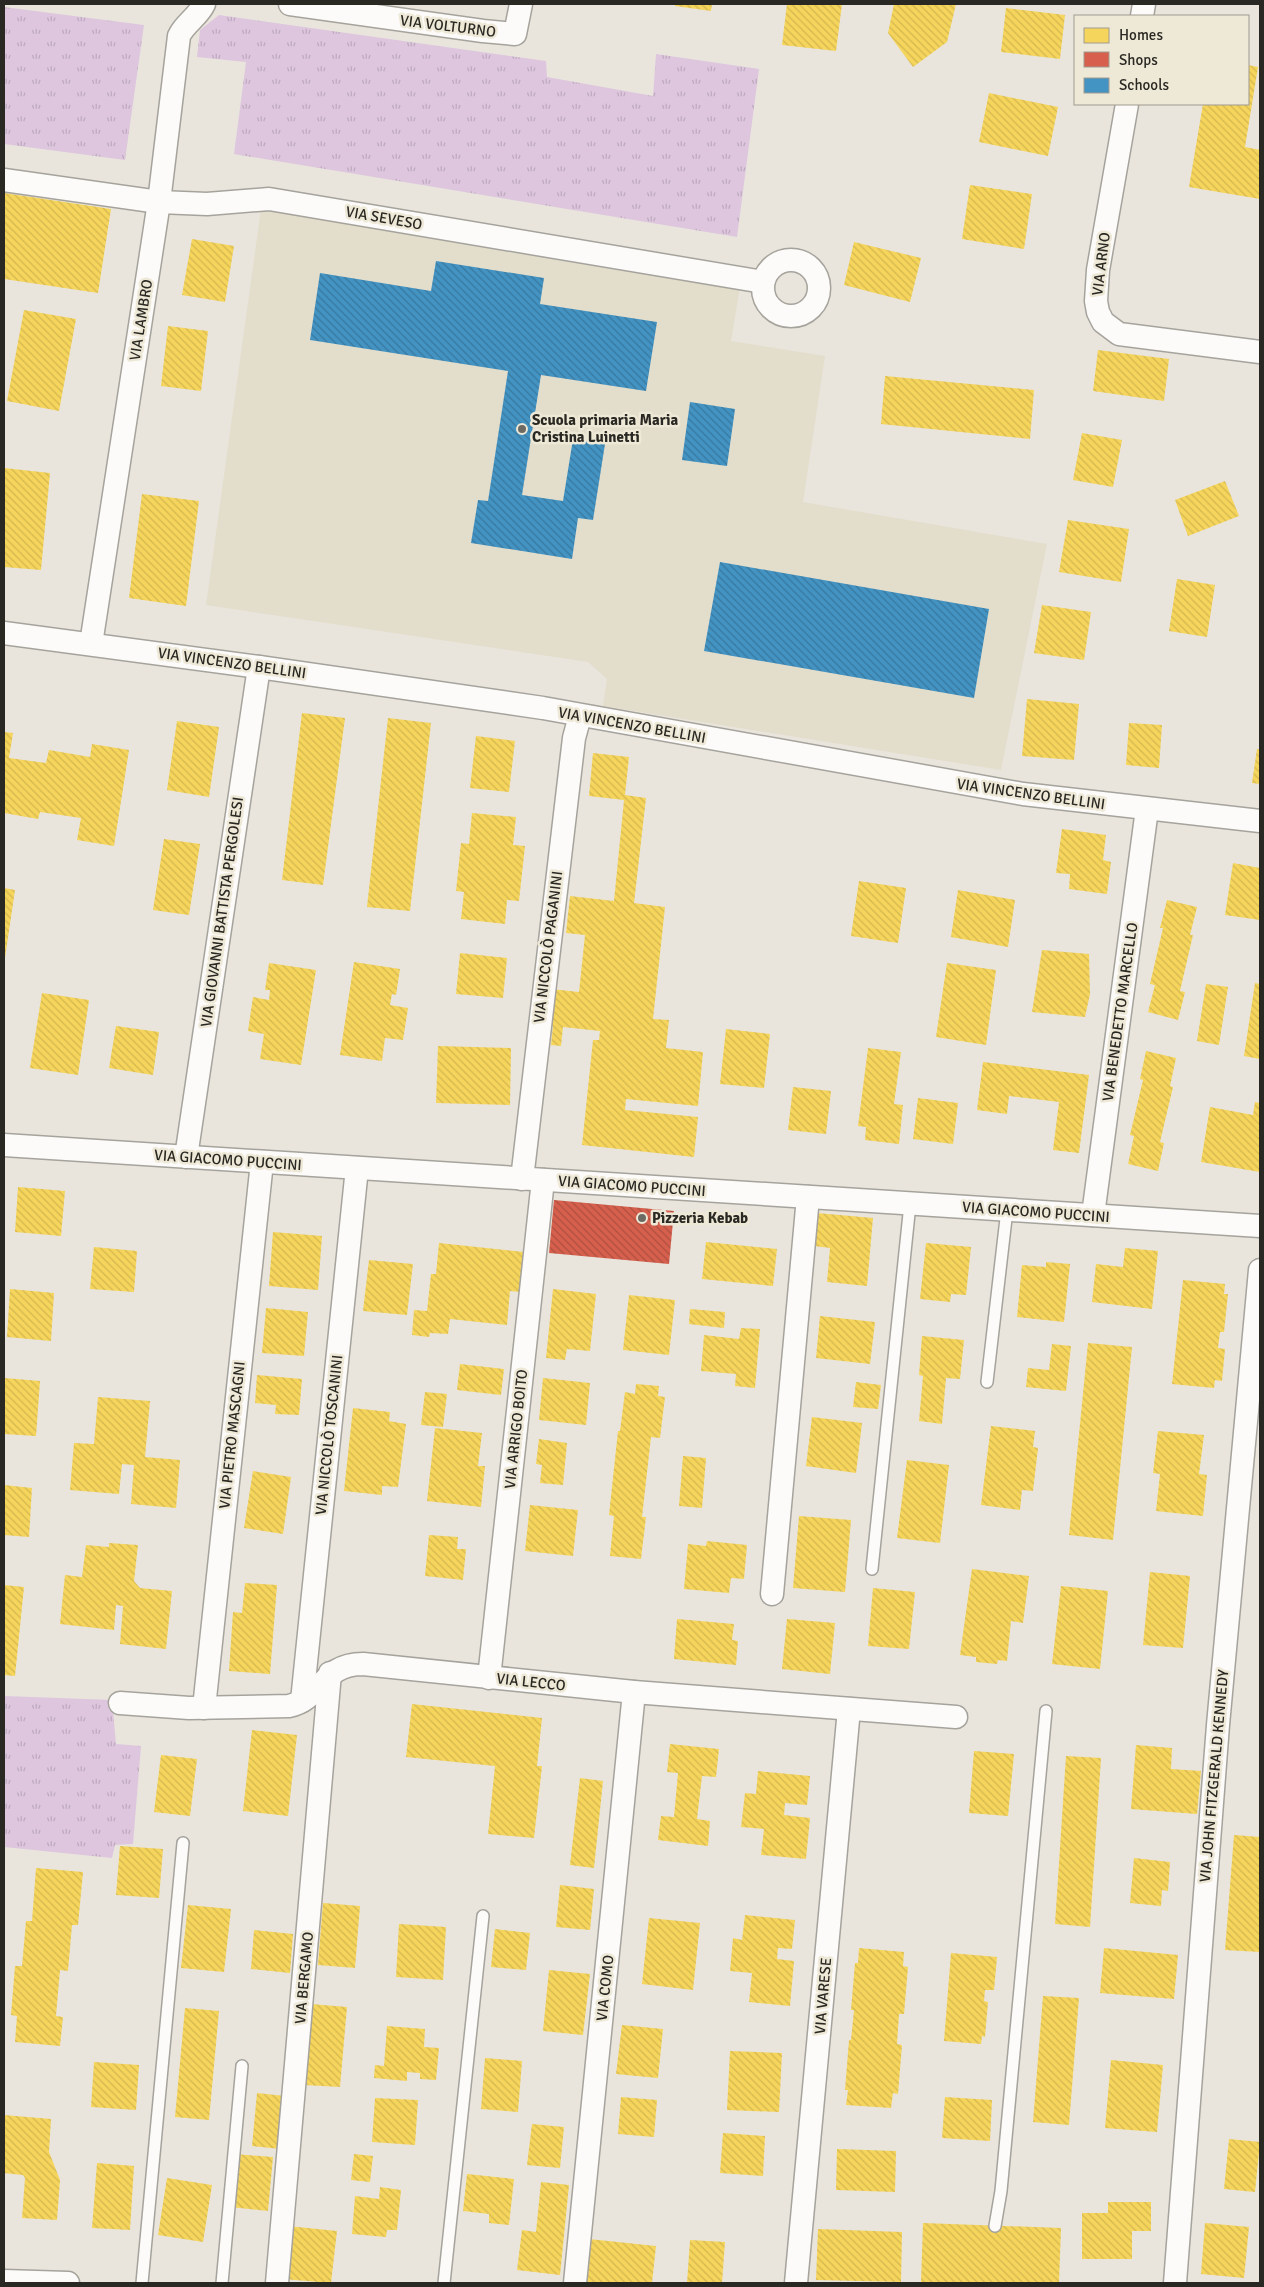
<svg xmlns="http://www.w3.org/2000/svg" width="1264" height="2287" viewBox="0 0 1264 2287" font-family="Signika,sans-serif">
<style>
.built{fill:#e3ddcc}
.park{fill:url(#park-tufts)}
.homes{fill:url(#homes-back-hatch)}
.shops{fill:url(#shops-back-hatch)}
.schools{fill:url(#schools-back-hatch)}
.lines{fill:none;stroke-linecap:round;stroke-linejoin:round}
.service-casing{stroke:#a5a39c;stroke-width:14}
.minor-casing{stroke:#a5a39c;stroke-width:25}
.service{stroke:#fcfbfa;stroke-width:11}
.minor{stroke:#fcfbfa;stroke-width:22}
.poi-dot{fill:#6d6a63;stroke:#eee8d7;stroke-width:2}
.labels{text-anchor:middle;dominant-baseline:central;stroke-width:5;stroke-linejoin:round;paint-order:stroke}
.street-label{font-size:15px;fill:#2a2822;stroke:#eee8d7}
.poi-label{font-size:15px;font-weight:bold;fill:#2a2822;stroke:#eee8d7;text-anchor:start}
</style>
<defs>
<pattern id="park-tufts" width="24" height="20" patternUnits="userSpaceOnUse" patternTransform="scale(1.25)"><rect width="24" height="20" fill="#ddc6de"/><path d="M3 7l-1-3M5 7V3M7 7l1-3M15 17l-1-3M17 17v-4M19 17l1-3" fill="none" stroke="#beaabe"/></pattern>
<pattern id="homes-back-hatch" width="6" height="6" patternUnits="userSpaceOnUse" patternTransform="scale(1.25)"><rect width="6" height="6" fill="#f6d55c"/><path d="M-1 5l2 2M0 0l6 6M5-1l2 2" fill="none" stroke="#d3b750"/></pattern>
<pattern id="shops-back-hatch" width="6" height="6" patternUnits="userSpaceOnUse" patternTransform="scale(1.25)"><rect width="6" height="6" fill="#d6604d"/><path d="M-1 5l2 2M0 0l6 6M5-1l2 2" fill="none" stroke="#ae4f40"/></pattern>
<pattern id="schools-back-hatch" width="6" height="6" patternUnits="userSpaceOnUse" patternTransform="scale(1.25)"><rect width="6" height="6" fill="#4393c3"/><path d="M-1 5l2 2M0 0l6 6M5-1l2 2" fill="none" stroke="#38789e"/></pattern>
</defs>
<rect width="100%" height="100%" fill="#e9e5dc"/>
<polygon class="built" points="261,209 740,287 731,341 825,356 803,502 1047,544 1001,770 603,706 607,679 588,662 206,605"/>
<g class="park">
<polygon points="4,7 144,25 125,160 4,144"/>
<polygon points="219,15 546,61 547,77 653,96 656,54 759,69 737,237 234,154 246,62 197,57 200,30"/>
<polygon points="4,1696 112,1700 116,1744 141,1746 133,1844 115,1845 112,1858 4,1847"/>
</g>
<g class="homes">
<polygon points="675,4 712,4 711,11 675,6"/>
<polygon points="787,4 842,4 836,51 782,45"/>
<polygon points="894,4 956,4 947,42 913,67 888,33"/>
<polygon points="1006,8 1065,15 1060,59 1001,52"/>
<polygon points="1248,65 1258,67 1245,147 1260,150 1260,199 1189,187 1203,104 1248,104"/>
<polygon points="989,93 1058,107 1048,156 979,142"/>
<polygon points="970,185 1032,194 1024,249 962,239"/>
<polygon points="4,193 111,209 98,293 4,279"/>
<polygon points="192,239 234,246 225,302 182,295"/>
<polygon points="854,242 921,258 910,302 844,285"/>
<polygon points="24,310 76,319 59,411 7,401"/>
<polygon points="168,326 208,331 201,391 161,386"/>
<polygon points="1098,350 1169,359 1164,401 1093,391"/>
<polygon points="885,376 1034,390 1030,439 881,424"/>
<polygon points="1082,433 1122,440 1113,487 1073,480"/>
<polygon points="4,468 50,473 41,570 4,567"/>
<polygon points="1225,481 1239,516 1188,536 1175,500"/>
<polygon points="142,494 199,501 186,606 129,598"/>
<polygon points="1068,520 1129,529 1121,582 1059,572"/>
<polygon points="1177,579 1215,585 1207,637 1169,631"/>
<polygon points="1042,605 1091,612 1084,660 1034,653"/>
<polygon points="1027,699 1079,704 1074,760 1022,756"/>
<polygon points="302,713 345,718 323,885 282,880"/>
<polygon points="388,718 431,723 410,911 367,907"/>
<polygon points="177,721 219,727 209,797 167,790"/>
<polygon points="1129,723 1162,725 1159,768 1126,765"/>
<polygon points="4,732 13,733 9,758 46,763 49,750 90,757 92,744 129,750 114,846 77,840 81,818 40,812 38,819 4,813"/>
<polygon points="476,736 515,741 509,792 470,788"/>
<polygon points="1257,749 1260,749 1260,784 1252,783"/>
<polygon points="593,753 629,757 625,795 646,798 634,903 665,907 653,1019 669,1020 666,1048 703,1052 698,1106 626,1099 625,1110 698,1117 694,1157 582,1145 593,1040 599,1040 600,1031 563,1027 561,1046 551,1045 553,1026 547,1026 551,989 579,992 585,935 566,933 570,896 614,901 624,800 589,796"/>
<polygon points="472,813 516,817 513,845 525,846 519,901 507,900 505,924 461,919 464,892 456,891 461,843 469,844"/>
<polygon points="1062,829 1106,835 1103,860 1111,862 1107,894 1069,889 1070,874 1056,873"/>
<polygon points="164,839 200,844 189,915 153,910"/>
<polygon points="1233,863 1260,868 1260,920 1225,915"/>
<polygon points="859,881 906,888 898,943 851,936"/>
<polygon points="4,888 15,890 5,958 4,958"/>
<polygon points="958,890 1015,900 1008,947 951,937"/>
<polygon points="1167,900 1197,907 1190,935 1193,935 1180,991 1185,992 1178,1020 1148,1012 1155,985 1150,984 1163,928 1160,928"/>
<polygon points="1042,950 1089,954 1090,994 1085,1017 1032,1012"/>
<polygon points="460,953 507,958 503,998 456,994"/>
<polygon points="354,962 400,969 396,995 392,994 390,1005 408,1008 403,1040 385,1038 382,1061 340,1055"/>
<polygon points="269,963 316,970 301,1065 260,1059 264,1034 248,1031 253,997 269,1000 270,990 265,990"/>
<polygon points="947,963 996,970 986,1045 936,1037"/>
<polygon points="1255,983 1260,984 1260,1059 1244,1056"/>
<polygon points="1206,984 1228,987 1219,1045 1197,1041"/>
<polygon points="42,993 89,1000 78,1075 30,1068"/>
<polygon points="116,1026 159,1032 153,1075 109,1068"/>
<polygon points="726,1029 770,1034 764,1088 720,1084"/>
<polygon points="438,1046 511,1048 510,1105 436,1103"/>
<polygon points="868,1048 901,1052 894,1104 903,1105 899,1144 865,1140 866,1127 858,1126"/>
<polygon points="1146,1051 1176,1058 1170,1086 1173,1087 1160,1142 1164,1143 1158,1171 1128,1164 1134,1136 1130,1135 1143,1080 1140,1079"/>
<polygon points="983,1062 1089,1075 1079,1153 1053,1150 1059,1102 1009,1096 1007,1114 977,1110"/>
<polygon points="793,1087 831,1091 826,1134 788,1130"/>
<polygon points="918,1098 958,1103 953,1144 913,1139"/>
<polygon points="1255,1102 1260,1103 1260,1172 1201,1162 1210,1107 1253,1115"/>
<polygon points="18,1187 65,1191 61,1236 15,1232"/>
<polygon points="817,1213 873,1218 867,1286 827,1282 830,1248 814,1246"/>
<polygon points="273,1232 322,1236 318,1290 269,1286"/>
<polygon points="706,1242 777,1249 773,1286 702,1279"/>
<polygon points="439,1243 524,1252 520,1292 510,1291 507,1325 450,1319 448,1334 430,1333 429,1337 412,1335 414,1310 427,1311 431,1274 436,1274"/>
<polygon points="926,1243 971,1247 966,1295 951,1294 950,1302 920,1299"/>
<polygon points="94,1247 137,1251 134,1292 90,1289"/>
<polygon points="1125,1248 1158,1251 1152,1309 1092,1302 1096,1264 1123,1267"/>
<polygon points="369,1260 413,1264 407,1315 363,1311"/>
<polygon points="1046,1262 1070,1264 1064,1322 1017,1317 1022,1265 1046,1267"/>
<polygon points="1183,1280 1225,1284 1224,1294 1228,1294 1224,1332 1220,1332 1218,1348 1225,1349 1222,1381 1215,1380 1214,1388 1172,1384"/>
<polygon points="10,1289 54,1293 51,1341 7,1337"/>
<polygon points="553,1289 596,1294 590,1351 567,1349 565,1360 546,1358"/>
<polygon points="629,1295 675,1300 669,1355 623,1350"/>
<polygon points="266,1308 308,1312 304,1356 262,1353"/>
<polygon points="690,1309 725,1312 724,1328 689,1324"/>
<polygon points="820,1316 875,1322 870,1364 816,1358"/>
<polygon points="741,1328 760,1329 755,1388 735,1386 736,1374 701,1371 704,1335 739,1339"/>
<polygon points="922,1336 964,1340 960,1379 946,1378 942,1424 919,1421 923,1376 919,1375"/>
<polygon points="1088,1343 1132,1347 1113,1540 1069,1535"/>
<polygon points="1052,1344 1071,1346 1066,1391 1026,1387 1028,1368 1049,1370"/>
<polygon points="460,1364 504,1369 501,1395 457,1390"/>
<polygon points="257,1375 302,1379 299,1415 275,1414 276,1405 255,1403"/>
<polygon points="4,1378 40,1381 36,1436 4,1434"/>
<polygon points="543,1378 590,1383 586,1425 539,1420"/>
<polygon points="856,1382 881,1385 878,1409 853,1407"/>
<polygon points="636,1384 659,1386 658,1396 665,1397 660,1438 651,1437 642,1517 646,1517 641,1559 610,1556 614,1516 609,1515 618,1431 620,1431 625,1392 635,1394"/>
<polygon points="425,1392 447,1394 443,1427 421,1425"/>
<polygon points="98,1397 150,1401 145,1457 180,1460 176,1508 131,1504 134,1465 122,1464 119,1494 70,1490 74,1443 94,1444"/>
<polygon points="353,1408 390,1412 389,1421 406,1424 398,1487 382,1486 382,1495 344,1491"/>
<polygon points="812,1417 862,1423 856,1473 806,1466"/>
<polygon points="991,1426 1035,1431 1033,1447 1038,1448 1033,1491 1022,1490 1020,1510 981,1505"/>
<polygon points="435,1428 482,1433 478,1466 485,1466 481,1507 427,1501"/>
<polygon points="1158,1431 1204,1435 1199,1474 1207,1475 1203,1516 1156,1511 1160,1474 1153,1473"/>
<polygon points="539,1439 567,1443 563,1485 540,1483 542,1465 536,1464"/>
<polygon points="683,1456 706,1458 702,1508 679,1506"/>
<polygon points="907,1460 949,1465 940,1543 897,1538"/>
<polygon points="253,1471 291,1477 283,1534 244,1528"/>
<polygon points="4,1485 32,1488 29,1537 4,1535"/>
<polygon points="530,1505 578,1510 573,1556 525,1551"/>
<polygon points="799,1516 851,1520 845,1592 793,1588"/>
<polygon points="429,1535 458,1537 457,1549 466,1549 463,1580 425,1576"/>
<polygon points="707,1541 747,1545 744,1579 731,1578 729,1593 684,1589 688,1544 706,1546"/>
<polygon points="109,1543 138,1545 134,1581 140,1588 172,1591 166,1649 120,1644 123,1606 116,1605 114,1630 60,1624 65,1575 82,1577 86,1545 109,1547"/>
<polygon points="972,1569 1029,1576 1023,1623 1011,1621 1007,1661 998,1660 997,1664 976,1662 976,1657 960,1655"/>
<polygon points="1150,1572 1190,1576 1183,1648 1143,1645"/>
<polygon points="245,1583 277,1585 270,1674 229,1671 233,1612 242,1613"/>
<polygon points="4,1585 24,1587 15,1676 4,1675"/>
<polygon points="1061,1586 1108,1591 1100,1669 1052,1664"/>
<polygon points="873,1588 915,1592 909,1649 868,1646"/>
<polygon points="677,1619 734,1624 732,1640 738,1641 736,1665 674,1659"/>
<polygon points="787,1619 835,1623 830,1674 782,1669"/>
<polygon points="412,1704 542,1718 537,1766 542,1766 534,1838 488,1834 495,1766 406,1757"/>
<polygon points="252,1730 297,1735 288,1816 243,1811"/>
<polygon points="670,1744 719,1749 716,1777 702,1776 697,1819 710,1821 708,1846 658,1840 661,1816 674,1817 678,1773 667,1772"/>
<polygon points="1136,1745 1172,1748 1171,1769 1201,1771 1197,1814 1131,1809"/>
<polygon points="974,1751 1014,1754 1008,1816 969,1813"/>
<polygon points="161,1755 197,1759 190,1816 154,1812"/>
<polygon points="1066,1756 1101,1758 1090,1927 1055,1924"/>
<polygon points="758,1771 810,1776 807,1805 785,1803 784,1815 810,1818 806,1859 761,1855 764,1829 741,1827 745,1793 756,1794"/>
<polygon points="580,1778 603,1781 594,1868 570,1865"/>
<polygon points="1234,1835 1260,1837 1260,1952 1225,1950"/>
<polygon points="120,1846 163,1849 159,1898 116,1895"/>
<polygon points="1134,1858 1170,1862 1168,1891 1162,1890 1161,1906 1130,1903"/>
<polygon points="36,1868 83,1872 78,1925 72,1925 68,1971 60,1970 56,2016 63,2017 60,2046 15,2042 17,2016 11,2015 15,1966 22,1966 26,1921 32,1921"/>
<polygon points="560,1885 594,1889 590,1930 556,1927"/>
<polygon points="323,1903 360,1906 355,1968 318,1965"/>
<polygon points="188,1905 231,1909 224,1972 181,1968"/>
<polygon points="745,1915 795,1920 792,1949 778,1948 777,1959 794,1961 790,2006 749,2002 752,1973 730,1971 733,1938 742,1940"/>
<polygon points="649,1918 700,1923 693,1990 642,1984"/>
<polygon points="399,1924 446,1927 443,1980 396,1977"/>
<polygon points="495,1929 530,1933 526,1970 491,1967"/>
<polygon points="254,1930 293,1934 290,1973 251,1969"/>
<polygon points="859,1948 904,1952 903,1966 908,1967 904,2014 899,2014 897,2044 902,2045 898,2094 893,2093 891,2108 846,2105 848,2090 845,2090 849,2040 851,2040 854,2010 851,2010 855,1963 858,1963"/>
<polygon points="1104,1948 1178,1955 1174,1999 1100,1993"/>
<polygon points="951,1953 997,1957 994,1990 985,1990 984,2001 988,2002 985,2037 982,2036 981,2044 944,2041"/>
<polygon points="549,1970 590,1974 583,2035 543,2031"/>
<polygon points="1043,1996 1079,1998 1069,2125 1033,2122"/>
<polygon points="311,2004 347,2007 340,2087 304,2085"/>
<polygon points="185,2008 219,2011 209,2120 175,2117"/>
<polygon points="622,2025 663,2029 658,2078 616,2074"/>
<polygon points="387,2026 425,2029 424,2047 439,2048 436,2080 420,2079 420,2073 407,2072 407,2081 374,2078 375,2065 384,2066"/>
<polygon points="730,2051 782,2053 779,2112 727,2110"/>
<polygon points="485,2058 522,2061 518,2112 481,2109"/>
<polygon points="1111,2060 1163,2065 1157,2132 1105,2128"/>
<polygon points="94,2062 139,2065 136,2110 91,2107"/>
<polygon points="257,2093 285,2096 280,2149 252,2146"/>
<polygon points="621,2097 657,2100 654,2137 618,2134"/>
<polygon points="945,2097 992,2100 990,2141 942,2138"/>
<polygon points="375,2098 418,2100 415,2145 372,2142"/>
<polygon points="4,2115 51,2119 49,2152 60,2180 57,2220 22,2218 25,2178 23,2175 4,2173"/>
<polygon points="532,2124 564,2127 560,2168 527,2165"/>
<polygon points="723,2133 765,2136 763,2176 720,2173"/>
<polygon points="1229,2139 1260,2142 1255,2192 1224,2189"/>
<polygon points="837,2149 896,2151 895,2192 836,2190"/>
<polygon points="235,2154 273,2157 268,2211 230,2207"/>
<polygon points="354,2154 373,2156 370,2182 351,2180"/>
<polygon points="97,2163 134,2166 130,2230 92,2228"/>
<polygon points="467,2174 514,2179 509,2225 489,2223 489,2214 463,2211"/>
<polygon points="167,2178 212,2185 203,2242 158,2235"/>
<polygon points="541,2182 569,2185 560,2275 517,2270 522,2230 536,2232"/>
<polygon points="380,2187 401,2190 397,2230 387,2230 386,2237 352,2234 355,2196 379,2199"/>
<polygon points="1108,2202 1151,2202 1151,2231 1132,2231 1132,2259 1082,2259 1082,2213 1108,2213"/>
<polygon points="923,2223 1061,2228 1059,2283 921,2282"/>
<polygon points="1205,2223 1249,2227 1244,2278 1201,2274"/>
<polygon points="288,2226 337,2231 331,2283 283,2279"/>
<polygon points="818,2229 902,2232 901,2282 816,2280"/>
<polygon points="589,2239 656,2246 652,2283 584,2283"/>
<polygon points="690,2240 725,2242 722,2283 687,2283"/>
</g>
<polygon class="shops" points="554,1200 674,1211 669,1264 549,1253"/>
<g class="schools">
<polygon points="436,261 544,278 540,304 657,322 646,391 541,375 522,495 563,501 573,439 605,444 593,520 578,518 572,559 471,543 478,500 488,501 508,371 310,340 320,273 431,291"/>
<polygon points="690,402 735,409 727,466 682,460"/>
<polygon points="720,562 989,609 974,698 704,651"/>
</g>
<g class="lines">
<g class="service-casing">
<g id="service">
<polyline points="987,1382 1007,1210"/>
<polyline points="872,1569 910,1204"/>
<polyline points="995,2226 1001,2191 1046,1711"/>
<polyline points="142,2283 183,1843"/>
<polyline points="222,2283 242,2066"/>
<polyline points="444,2283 483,1916"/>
</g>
</g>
<g class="minor-casing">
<g id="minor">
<polyline points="290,4 483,31 515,34 521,4"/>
<polyline points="1142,16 1144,4"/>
<polyline points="1127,104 1098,270 1096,301 1098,312 1103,322 1119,334 1260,352"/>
<polyline points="4,180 159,202 207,204 269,199 763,282"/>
<circle cx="791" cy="288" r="28"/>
<polyline points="4,633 259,667 543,708 1023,794 1260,821"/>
<path d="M91,644L159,202L179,36C185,23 198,17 204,4"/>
<polyline points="4,1145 1260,1226"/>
<polyline points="186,1157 259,667"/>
<polyline points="522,1179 574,738 580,716"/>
<polyline points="1093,1215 1147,809"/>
<polyline points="772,1594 808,1197"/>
<polyline points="489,1678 543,1180"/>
<polyline points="302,1701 357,1168"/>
<path d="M120,1703L189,1708L289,1706C322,1699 321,1664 363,1664L634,1692L956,1717"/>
<polyline points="204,1708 262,1162"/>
<polyline points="4,2281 68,2283"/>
<polyline points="277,2283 330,1673"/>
<polyline points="575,2283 634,1692"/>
<polyline points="796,2283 849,1709"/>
<polyline points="1175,2283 1218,1725 1260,1270"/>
</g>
</g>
<use href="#service" class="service"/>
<use href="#minor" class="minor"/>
</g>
<g class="poi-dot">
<circle cx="522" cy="429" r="5"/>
<circle cx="642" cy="1218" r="5"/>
</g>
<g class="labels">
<g class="street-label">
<text transform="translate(448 26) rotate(7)">VIA VOLTURNO</text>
<text transform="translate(384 218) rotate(10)">VIA SEVESO</text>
<text transform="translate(1101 264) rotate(-83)">VIA ARNO</text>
<text transform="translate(141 320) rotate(-81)">VIA LAMBRO</text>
<text transform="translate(232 663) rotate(8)">VIA VINCENZO BELLINI</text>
<text transform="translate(632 725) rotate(10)">VIA VINCENZO BELLINI</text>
<text transform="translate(1031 794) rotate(8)">VIA VINCENZO BELLINI</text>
<text transform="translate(222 912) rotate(-82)">VIA GIOVANNI BATTISTA PERGOLESI</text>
<text transform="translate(548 947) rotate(-83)">VIA NICCOLÒ PAGANINI</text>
<text transform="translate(1120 1012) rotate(-82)">VIA BENEDETTO MARCELLO</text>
<text transform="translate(228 1160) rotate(4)">VIA GIACOMO PUCCINI</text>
<text transform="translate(632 1186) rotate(4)">VIA GIACOMO PUCCINI</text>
<text transform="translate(1036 1212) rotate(4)">VIA GIACOMO PUCCINI</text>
<text transform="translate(516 1429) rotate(-84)">VIA ARRIGO BOITO</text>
<text transform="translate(232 1435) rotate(-84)">VIA PIETRO MASCAGNI</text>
<text transform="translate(329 1435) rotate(-84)">VIA NICCOLÒ TOSCANINI</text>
<text transform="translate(531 1682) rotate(6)">VIA LECCO</text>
<text transform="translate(1214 1776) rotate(-85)">VIA JOHN FITZGERALD KENNEDY</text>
<text transform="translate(304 1978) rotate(-85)">VIA BERGAMO</text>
<text transform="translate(605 1988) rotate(-84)">VIA COMO</text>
<text transform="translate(823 1996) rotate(-85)">VIA VARESE</text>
</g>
<g class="poi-label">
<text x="532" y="420">Scuola primaria Maria<tspan x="532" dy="17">Cristina Luinetti</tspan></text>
<text x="652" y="1218">Pizzeria Kebab</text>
</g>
</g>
<rect width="1264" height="2287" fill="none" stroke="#2a2822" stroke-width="10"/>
<rect x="1074" y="15" width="175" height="90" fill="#eee8d7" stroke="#a09b8f"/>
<rect x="1084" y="28" width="25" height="15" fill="#f6d55c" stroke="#a09b8f"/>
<text x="1119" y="40" font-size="15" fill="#2a2822">Homes</text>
<rect x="1084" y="52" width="25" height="15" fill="#d6604d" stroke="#a09b8f"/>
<text x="1119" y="65" font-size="15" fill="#2a2822">Shops</text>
<rect x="1084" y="78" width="25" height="15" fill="#4393c3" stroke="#a09b8f"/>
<text x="1119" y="90" font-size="15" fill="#2a2822">Schools</text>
</svg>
